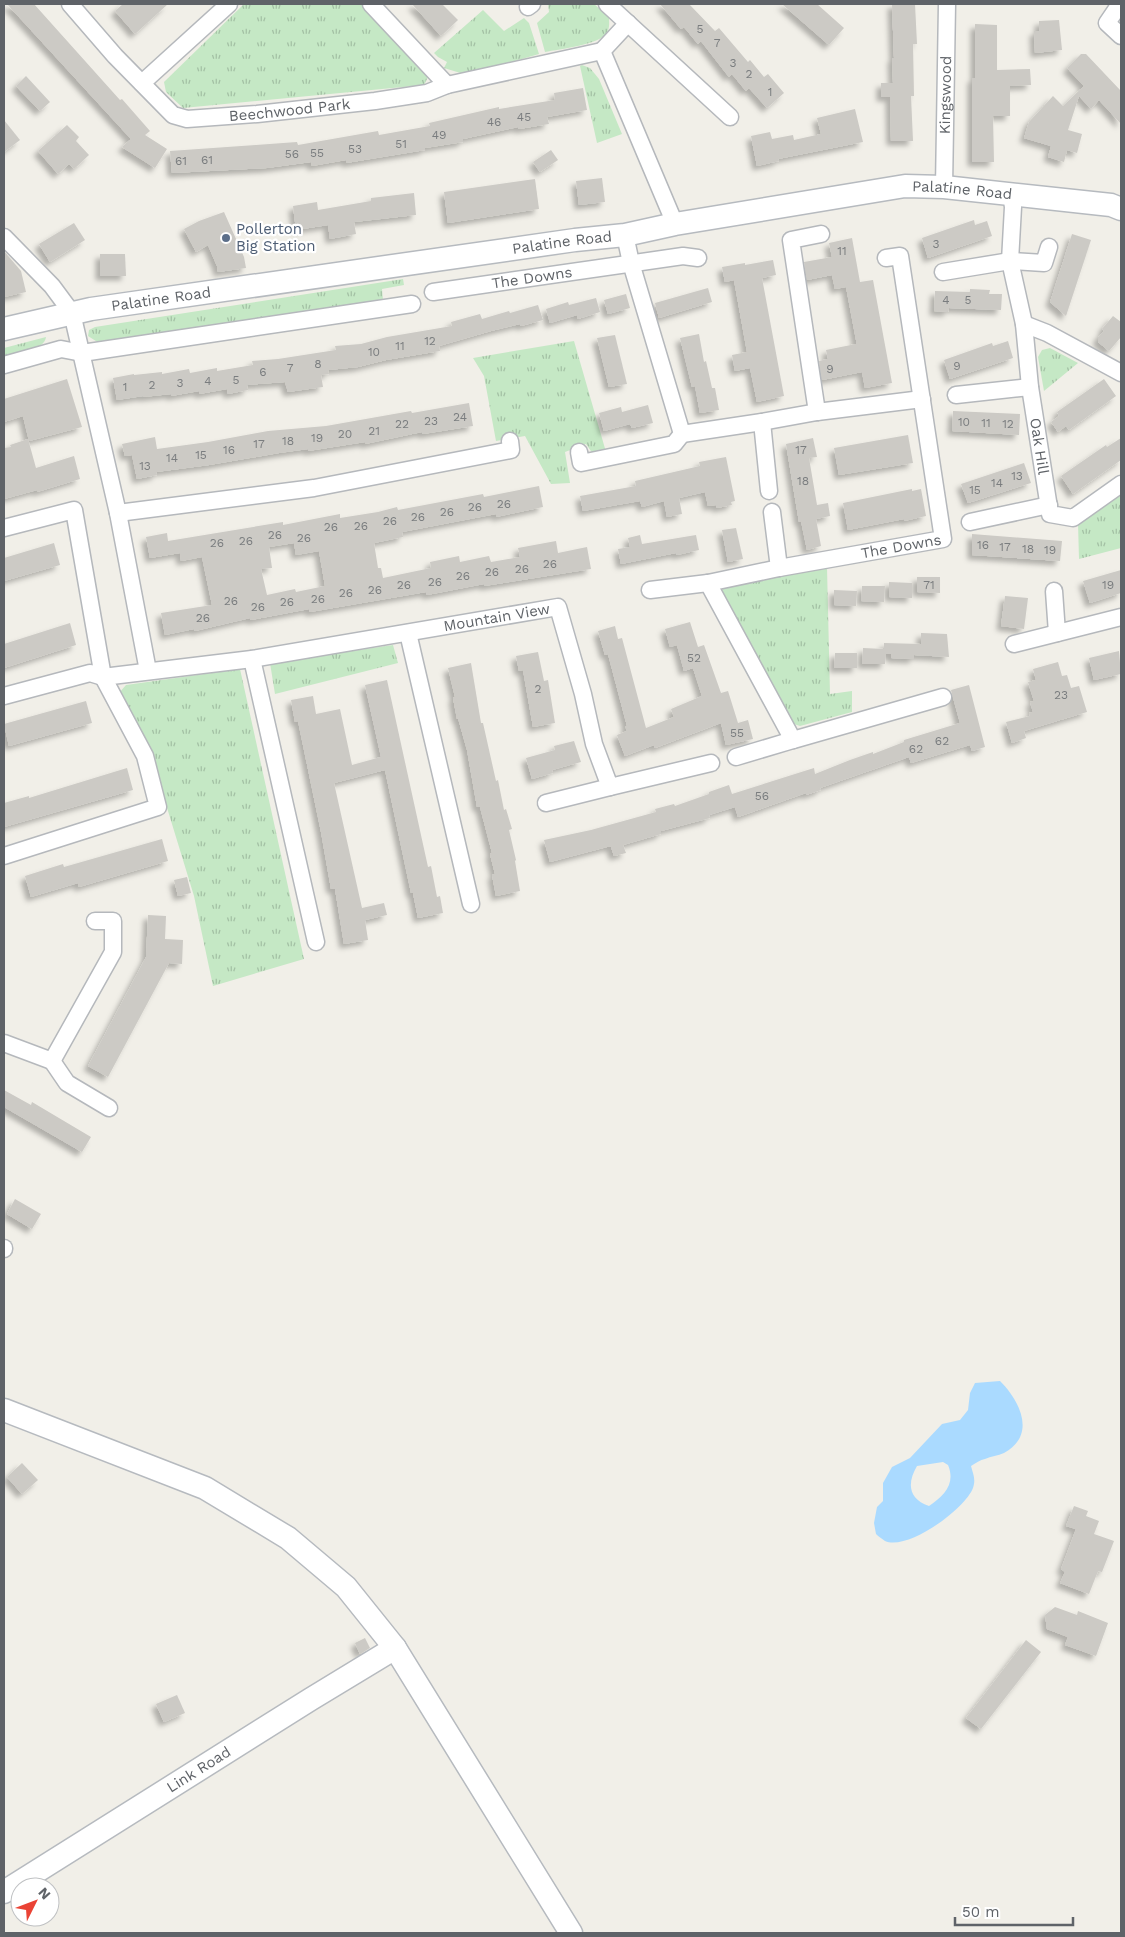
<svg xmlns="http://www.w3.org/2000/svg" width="1125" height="1937" viewBox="0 0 1125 1937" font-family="'Work Sans',sans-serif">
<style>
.grass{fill:url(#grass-tufts)}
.water{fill:#aadaff;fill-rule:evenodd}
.building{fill:#cccac5;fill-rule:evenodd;filter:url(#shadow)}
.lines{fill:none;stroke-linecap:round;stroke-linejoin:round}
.street-casing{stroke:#b5b8bc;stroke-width:19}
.secondary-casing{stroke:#b6babf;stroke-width:25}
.street{stroke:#fff;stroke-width:16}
.secondary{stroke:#fff;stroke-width:22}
.service-dot{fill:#5c6f8a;stroke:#fff;stroke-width:2}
.labels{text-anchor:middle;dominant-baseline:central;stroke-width:4.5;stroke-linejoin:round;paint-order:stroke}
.number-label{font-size:12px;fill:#7a7d7f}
.street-label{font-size:15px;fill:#5f6368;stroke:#fff}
.service-label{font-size:15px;fill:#4e5e75;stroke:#fff;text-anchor:start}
</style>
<defs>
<pattern id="grass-tufts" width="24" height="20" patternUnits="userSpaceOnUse" patternTransform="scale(1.25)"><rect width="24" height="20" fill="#c5e8c5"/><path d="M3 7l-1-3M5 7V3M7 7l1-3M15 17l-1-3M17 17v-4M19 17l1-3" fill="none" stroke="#a3c0a4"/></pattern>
<filter id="shadow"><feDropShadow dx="-4.5" dy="4.5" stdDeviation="2.5" flood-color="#0004"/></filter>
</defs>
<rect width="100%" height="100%" fill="#f1efe8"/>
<g class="grass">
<polygon points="244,4 361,4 428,77 424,85 183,108 166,92 164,82"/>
<path d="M548,4H594L609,17C609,22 610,28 607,32C601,45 559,49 545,52L537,23L549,12Z"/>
<polygon points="483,10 504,31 524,18 529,23 539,54 467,75 444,68 447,62 438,57 434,53"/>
<polygon points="582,65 590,68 599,79 622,134 597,143 580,66"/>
<polygon points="403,279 404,285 382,289 383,300 99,343 88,336 89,330 95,327"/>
<path d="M46,337C45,350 15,354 4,357V348Z"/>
<polygon points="574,341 606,452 593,454 586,444 565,452 570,483 551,484 525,436 496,441 484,376 473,358"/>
<polygon points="1050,348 1078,363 1044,391 1038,357 1042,350"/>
<polygon points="1121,493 1121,548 1079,559 1078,523"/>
<polygon points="827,567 830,694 852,691 852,712 800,726 794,724 785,712 720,596 724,586"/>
<polygon points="393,645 398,663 275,694 270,663"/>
<polygon points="240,669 304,959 213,986 194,896 168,811 150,755 119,693 126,685"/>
</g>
<path class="water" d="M1000,1381C1020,1401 1037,1435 1004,1453C998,1456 991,1456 985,1459C980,1460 976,1463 971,1466C973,1474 976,1479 973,1488C965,1509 908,1551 885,1541C882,1539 878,1536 876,1534L874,1523L877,1507L883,1501V1483L892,1467L910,1458L942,1424L960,1420L968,1410L970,1393L975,1383ZM943,1462L948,1465C956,1484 944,1496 929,1506C908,1499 907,1483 917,1466Z"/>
<g class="building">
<polygon points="7,4 34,4 120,100 122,99 150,131 145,135 167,149 155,168 122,147 131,139"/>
<polygon points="123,4 168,4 135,34 115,11"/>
<polygon points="412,4 442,4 458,20 441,36"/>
<polygon points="660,4 689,4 715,31 719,28 748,62 750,60 764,77 768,74 784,93 767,108 749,88 746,91 732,74 729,77 701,41 698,44 684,27 681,29"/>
<polygon points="782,4 817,4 844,28 829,45"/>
<polygon points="892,4 915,4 917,44 913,44 914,96 911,96 913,141 891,141 890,97 881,97 881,83 893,83 892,58 894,58"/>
<polygon points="1059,20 1062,50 1035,53 1034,31 1039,31 1039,21"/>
<polygon points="975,24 997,25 997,70 1030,69 1031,85 1010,86 1010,116 993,116 994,162 972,162 972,78 975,78"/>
<polygon points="1081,54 1086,54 1121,91 1121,124 1099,100 1091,109 1079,96 1068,130 1082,134 1077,153 1067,150 1064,162 1048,157 1051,146 1024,138 1029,122 1053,96 1063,106 1084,86 1067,68"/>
<polygon points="26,76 50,102 40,111 16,86"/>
<polygon points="583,88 587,110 547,117 549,124 519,129 518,127 463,139 463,142 425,148 425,150 346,163 346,160 312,166 311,162 267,168 172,173 170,151 297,142 298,145 378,131 379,135 430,126 429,123 499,107 499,109 555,100 554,93"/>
<polygon points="855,109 863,142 778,159 779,161 757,166 751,136 770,132 772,139 793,135 794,140 821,134 817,118"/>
<polygon points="4,120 20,140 4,152"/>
<polygon points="67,125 79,137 76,141 89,155 74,169 69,164 58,174 38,151"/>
<polygon points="551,150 558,160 540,172 533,162"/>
<polygon points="602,178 605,202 579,205 576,181"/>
<polygon points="535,179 539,209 448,223 444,192"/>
<polygon points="414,193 416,215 354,222 356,234 330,239 328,225 296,230 293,206 317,202 318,210 371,201 371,198"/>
<polygon points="224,212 244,257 246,268 218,272 217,266 208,245 196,252 184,229 199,221"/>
<polygon points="974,220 975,225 987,221 992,236 928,258 922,238"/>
<polygon points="74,223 85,240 50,262 39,244"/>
<polygon points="1072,234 1091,240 1066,316 1050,302"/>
<polygon points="852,238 860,282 873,280 892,383 865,388 862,372 822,380 819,361 828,359 826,350 856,344 856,340 846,287 835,289 832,275 807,280 804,262 832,257 829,243"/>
<polygon points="4,251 21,271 26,292 4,297"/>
<polygon points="100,254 125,254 126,276 100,276"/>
<polygon points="773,260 776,275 762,278 784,396 757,402 750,368 735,371 732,355 747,352 734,280 725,282 722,267 745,263 745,265"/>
<polygon points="708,288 712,302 659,318 655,303"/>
<polygon points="970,289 990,290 989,294 1002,294 1001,310 949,308 948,312 934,311 935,291 970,292"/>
<polygon points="626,294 630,308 608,314 604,300"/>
<polygon points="596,298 600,312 578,319 577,315 550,323 546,309 568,302 569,305"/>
<polygon points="538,305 543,320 521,326 520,324 491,331 439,346 440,351 386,360 358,367 328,370 329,374 321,375 323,387 288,392 285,382 247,385 248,390 228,394 227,389 199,394 199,391 171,396 171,394 143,397 143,396 117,400 113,378 134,374 134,375 162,372 162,374 189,369 190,373 217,368 217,371 253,365 252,361 278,359 336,350 335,346 361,344 387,337 452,326 451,322 480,314 482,319 509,311 510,313"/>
<polygon points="1113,316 1121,322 1121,337 1109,351 1098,342 1098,337 1104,331 1102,329"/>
<polygon points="699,334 704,362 706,361 712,388 715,388 719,410 700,413 695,386 692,387 680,338"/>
<polygon points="615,335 627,384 609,387 597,338"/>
<polygon points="1008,341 1013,358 950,379 944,360 992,343 993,346"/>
<polygon points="67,379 82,427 29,441 23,416 4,422 4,399"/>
<polygon points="1104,379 1116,396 1069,430 1066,426 1058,432 1051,422 1059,416 1057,412"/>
<polygon points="469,403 473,426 423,434 422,432 365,444 365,442 308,451 308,449 279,453 209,465 156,472 157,475 137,479 132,455 125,456 122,444 155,437 157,449 208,442 268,431 326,426 411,411 412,413"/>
<polygon points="648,405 653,423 632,428 630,424 604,431 599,413 621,407 622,412"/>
<polygon points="953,411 1020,414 1019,435 952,431"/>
<polygon points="908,435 913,463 839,475 834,448"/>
<polygon points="813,438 817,457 809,458 817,505 828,503 830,516 816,519 821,546 807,550 801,521 799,522 786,444"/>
<polygon points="1121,438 1121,460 1073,494 1061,476 1106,445 1107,447"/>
<polygon points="28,439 36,468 74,456 80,479 37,492 37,490 4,499 4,448 11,447 10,445"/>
<polygon points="726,457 735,501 731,502 732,505 717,508 716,505 708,506 705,492 679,498 682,514 667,517 664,501 642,507 640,501 583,511 580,496 636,486 635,481 700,466 699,462"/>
<polygon points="1024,463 1031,483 968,503 961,484"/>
<path d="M539,486L543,507L496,517V514L402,532L403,537L374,543L378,568H381L383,578L431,568L430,562L459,556L460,562L489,556L491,562L520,557L518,548L556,541L558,553L587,547L591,569L484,586V584L427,595L426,592L310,612L309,609L251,620L250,618L195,631L194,629L165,635L161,613L212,605L202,557L181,561L180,553L150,558L146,537L167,533L168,541L283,522V525L340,514V518L378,512L397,507L398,510L483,494L484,497ZM294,543L296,555L319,551L325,586L296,592L295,589L267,595L261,569L272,568L269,547Z"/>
<polygon points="912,489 912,491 921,489 926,516 904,521 904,519 848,530 843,503"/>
<polygon points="736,528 743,559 728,562 722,530"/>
<polygon points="972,534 1062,541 1060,561 972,555"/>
<polygon points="640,535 642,544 696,535 699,550 677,555 676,553 621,564 618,549 630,547 628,538"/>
<polygon points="54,543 60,565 4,581 4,558"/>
<polygon points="1121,570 1121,593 1090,603 1083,581"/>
<polygon points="917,577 940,577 940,593 917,592"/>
<polygon points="889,582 912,583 912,598 889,597"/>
<polygon points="862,586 885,586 884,602 861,601"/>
<polygon points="834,590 857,591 856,606 834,605"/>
<polygon points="1005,596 1028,598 1024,629 1001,626"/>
<polygon points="690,622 698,647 704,645 721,693 728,691 738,723 748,720 753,739 726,745 721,723 655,748 654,745 625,756 617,735 627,731 625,726 627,726 608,654 605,655 598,631 615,626 618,639 622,638 646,728 674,717 671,709 702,696 693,668 684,671 677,645 670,647 665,629"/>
<polygon points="70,623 76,645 4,668 4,644"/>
<polygon points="921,633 947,634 949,657 914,655 914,659 891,658 891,654 886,654 885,664 862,664 863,648 884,649 884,643 921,644"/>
<polygon points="1119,651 1121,674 1094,680 1089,658"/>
<polygon points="538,652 544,681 548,680 555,723 533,727 523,670 519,671 516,656"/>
<polygon points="835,653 857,653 857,668 834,668"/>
<polygon points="1058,662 1062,676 1067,675 1071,688 1079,686 1087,712 1024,731 1026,738 1012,743 1006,722 1030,716 1029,713 1033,712 1030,702 1034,701 1028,682 1036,680 1033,669"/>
<polygon points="471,663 481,723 483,723 496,781 498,780 504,810 506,809 512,829 509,830 516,860 515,861 520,891 496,896 492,875 495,874 490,854 492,853 480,807 477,807 467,750 458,718 457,719 453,698 455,697 448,668"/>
<polygon points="387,680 428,867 431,866 437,897 440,896 443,913 418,918 413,893 411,893 385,770 334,783 362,908 384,903 387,915 365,920 368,940 344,944 335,889 331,889 321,832 298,721 295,722 291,700 313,696 316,714 340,709 352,765 381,757 365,685"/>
<polygon points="969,685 985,747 972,751 970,745 911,763 909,757 820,788 821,790 806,795 806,793 738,817 735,807 709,815 710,818 661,831 661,834 623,845 626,853 614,856 611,847 607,847 550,862 544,840 591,830 656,812 655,809 674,804 675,806 709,794 709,792 729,785 732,794 814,768 815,774 850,760 873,752 873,754 904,742 904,740 960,723 951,690"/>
<polygon points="86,701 92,723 9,746 4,724"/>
<polygon points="574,741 581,762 552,770 553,773 532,779 526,758 555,750 554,746"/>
<polygon points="127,768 133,790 4,827 4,803 29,796 29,798"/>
<polygon points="162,839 168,861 79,887 78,883 31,897 25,876 63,864 64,867"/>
<polygon points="187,877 191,893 178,896 174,880"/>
<polygon points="148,915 166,916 165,939 183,940 182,964 169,963 108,1077 88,1066 146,957"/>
<polygon points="4,1090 31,1105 32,1102 91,1137 82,1152 4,1107"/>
<polygon points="15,1199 41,1214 32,1229 7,1214"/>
<polygon points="22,1463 38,1480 22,1494 7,1477"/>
<polygon points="1074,1506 1088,1511 1086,1516 1099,1521 1094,1534 1114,1541 1102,1572 1098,1571 1089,1594 1060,1583 1065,1572 1061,1569 1076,1529 1066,1526"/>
<polygon points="1055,1607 1077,1615 1078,1611 1108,1623 1096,1656 1065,1645 1068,1637 1047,1629 1045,1615"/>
<polygon points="365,1638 370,1648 360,1654 355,1643"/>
<polygon points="1026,1640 1041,1652 981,1729 966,1718"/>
<polygon points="177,1695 185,1713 164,1722 156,1704"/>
</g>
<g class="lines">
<g class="street-casing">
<g id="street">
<path id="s1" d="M70,4L115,56L173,115L187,119L257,114L375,101L427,93L447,85L602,51"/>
<polyline points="371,4 447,85"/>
<polyline points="607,4 730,117"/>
<polyline points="1120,4 1107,23 1121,36"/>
<polyline points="528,7 532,4"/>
<polyline points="628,23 602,51 675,224"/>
<polyline points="142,83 229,4"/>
<path id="s2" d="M944,187L947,4"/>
<path id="s3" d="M1011,194L1013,207L1010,261L1024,324L1030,387L1050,514L1073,518L1121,484"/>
<polyline points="625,235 631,263 682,434 762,422 817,412 922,399"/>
<polyline points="4,237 52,286 72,313 118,513 148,671"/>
<polyline points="943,272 1010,261 1044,263 1049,247"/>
<path id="s4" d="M433,292L683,256L698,258"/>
<polyline points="1024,324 1047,333 1121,373"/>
<polyline points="4,365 61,349 82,353 412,304"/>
<polyline points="956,395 1030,387"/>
<polyline points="817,412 791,240 821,234"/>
<polyline points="762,422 769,491"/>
<polyline points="579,452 581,463 674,444 682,434"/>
<polyline points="772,512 779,568"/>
<polyline points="118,513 314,488 511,450 510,441"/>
<polyline points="970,522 1049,505"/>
<polyline points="4,528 74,510 103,677 145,756 158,807 4,856"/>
<polyline points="708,583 793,740 943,697"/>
<path id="s5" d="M650,590L708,583L779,568L943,539L900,256L886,258"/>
<polyline points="1054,591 1057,633"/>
<polyline points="408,633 471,904"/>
<polyline points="1014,644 1121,617"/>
<polyline points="252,659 316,942"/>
<path id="s6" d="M4,696L90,673L103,677L252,659L558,607L583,694L594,744L610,787L711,763"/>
<polyline points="736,757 793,740"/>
<polyline points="546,803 610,787"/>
<polyline points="4,1043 52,1061 113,952 113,921 95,921"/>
<polyline points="52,1061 67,1083 109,1108"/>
<polyline points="4,1249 4,1248"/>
</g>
</g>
<g class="secondary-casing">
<g id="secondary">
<path id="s7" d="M4,329L91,309L575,240L625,235L675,224L905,186L944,187L1111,205L1121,209"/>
<polyline points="4,1410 205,1488 288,1538 346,1587 395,1648 571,1933"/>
<path id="s8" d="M4,1892L311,1699L395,1648"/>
</g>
</g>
<use href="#street" class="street"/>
<use href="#secondary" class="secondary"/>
</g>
<circle class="service-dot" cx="226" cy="238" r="5"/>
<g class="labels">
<g class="number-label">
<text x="700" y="29">5</text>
<text x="717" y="43">7</text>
<text x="733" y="63">3</text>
<text x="749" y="74">2</text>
<text x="770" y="92">1</text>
<text x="524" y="117">45</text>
<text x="494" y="122">46</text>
<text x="439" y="135">49</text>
<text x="401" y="144">51</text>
<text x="355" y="149">53</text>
<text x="317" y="153">55</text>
<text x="292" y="154">56</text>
<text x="207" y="160">61</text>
<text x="181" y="161">61</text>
<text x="936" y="244">3</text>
<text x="842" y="251">11</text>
<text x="946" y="300">4</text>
<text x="968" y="300">5</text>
<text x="430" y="341">12</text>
<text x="400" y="346">11</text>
<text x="374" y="352">10</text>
<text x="318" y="364">8</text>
<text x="957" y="366">9</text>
<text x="290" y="368">7</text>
<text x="830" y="369">9</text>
<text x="263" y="372">6</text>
<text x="236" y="380">5</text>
<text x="208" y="381">4</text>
<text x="180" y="383">3</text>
<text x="152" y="385">2</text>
<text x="125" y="387">1</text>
<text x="460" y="417">24</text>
<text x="431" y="421">23</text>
<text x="964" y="422">10</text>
<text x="986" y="423">11</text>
<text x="402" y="424">22</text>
<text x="1008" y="424">12</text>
<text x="374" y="431">21</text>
<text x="345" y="434">20</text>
<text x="317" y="438">19</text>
<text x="288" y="441">18</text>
<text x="259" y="444">17</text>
<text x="229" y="450">16</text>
<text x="801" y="450">17</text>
<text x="201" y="455">15</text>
<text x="172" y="458">14</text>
<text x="145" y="466">13</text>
<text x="1017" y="476">13</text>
<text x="803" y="481">18</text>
<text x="997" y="483">14</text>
<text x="975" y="490">15</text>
<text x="504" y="504">26</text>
<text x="475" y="507">26</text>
<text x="447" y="512">26</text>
<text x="418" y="517">26</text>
<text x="390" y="521">26</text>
<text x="361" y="526">26</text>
<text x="331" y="527">26</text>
<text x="275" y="535">26</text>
<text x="304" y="538">26</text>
<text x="246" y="541">26</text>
<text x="217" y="543">26</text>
<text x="983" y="545">16</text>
<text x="1005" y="547">17</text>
<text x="1028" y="549">18</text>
<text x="1050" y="550">19</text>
<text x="550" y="564">26</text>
<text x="522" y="569">26</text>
<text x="492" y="572">26</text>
<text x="463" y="576">26</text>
<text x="435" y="582">26</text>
<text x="404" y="585">26</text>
<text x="929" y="585">71</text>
<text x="1108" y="585">19</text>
<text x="375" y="590">26</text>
<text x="346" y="593">26</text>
<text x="318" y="599">26</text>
<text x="231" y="601">26</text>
<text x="287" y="602">26</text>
<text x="258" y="607">26</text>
<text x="203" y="618">26</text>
<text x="694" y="658">52</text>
<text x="538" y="689">2</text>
<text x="1061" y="695">23</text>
<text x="737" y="733">55</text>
<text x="942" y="741">62</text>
<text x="916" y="749">62</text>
<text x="762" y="796">56</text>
</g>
<g class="street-label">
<text stroke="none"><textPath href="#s2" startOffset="92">Kingswood</textPath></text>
<text stroke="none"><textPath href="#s1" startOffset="269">Beechwood Park</textPath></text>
<text stroke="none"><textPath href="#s7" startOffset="970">Palatine Road</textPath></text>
<text stroke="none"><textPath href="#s7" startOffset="565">Palatine Road</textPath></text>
<text stroke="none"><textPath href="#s4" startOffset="100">The Downs</textPath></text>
<text stroke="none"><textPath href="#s7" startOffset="160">Palatine Road</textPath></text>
<text stroke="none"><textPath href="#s3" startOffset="255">Oak Hill</textPath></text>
<text stroke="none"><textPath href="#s5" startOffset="255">The Downs</textPath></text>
<text stroke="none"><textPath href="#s6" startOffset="501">Mountain View</textPath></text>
<text stroke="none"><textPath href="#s8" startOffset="230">Link Road</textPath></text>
</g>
<g class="service-label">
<text x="236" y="229">Pollerton<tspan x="236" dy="17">Big Station</tspan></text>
</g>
</g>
<rect width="1125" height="1937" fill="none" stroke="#5f6368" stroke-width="10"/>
<g transform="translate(35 1902) rotate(48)"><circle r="24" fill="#ffffff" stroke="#bfc1c3"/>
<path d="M0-4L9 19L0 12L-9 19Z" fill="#ea4335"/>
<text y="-8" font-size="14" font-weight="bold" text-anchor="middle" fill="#5f6368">N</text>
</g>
<path d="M955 1917v8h118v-8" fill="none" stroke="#5f6368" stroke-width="2.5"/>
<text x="962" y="1917" font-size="15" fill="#5f6368" stroke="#ffffff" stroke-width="4" paint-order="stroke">50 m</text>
</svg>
